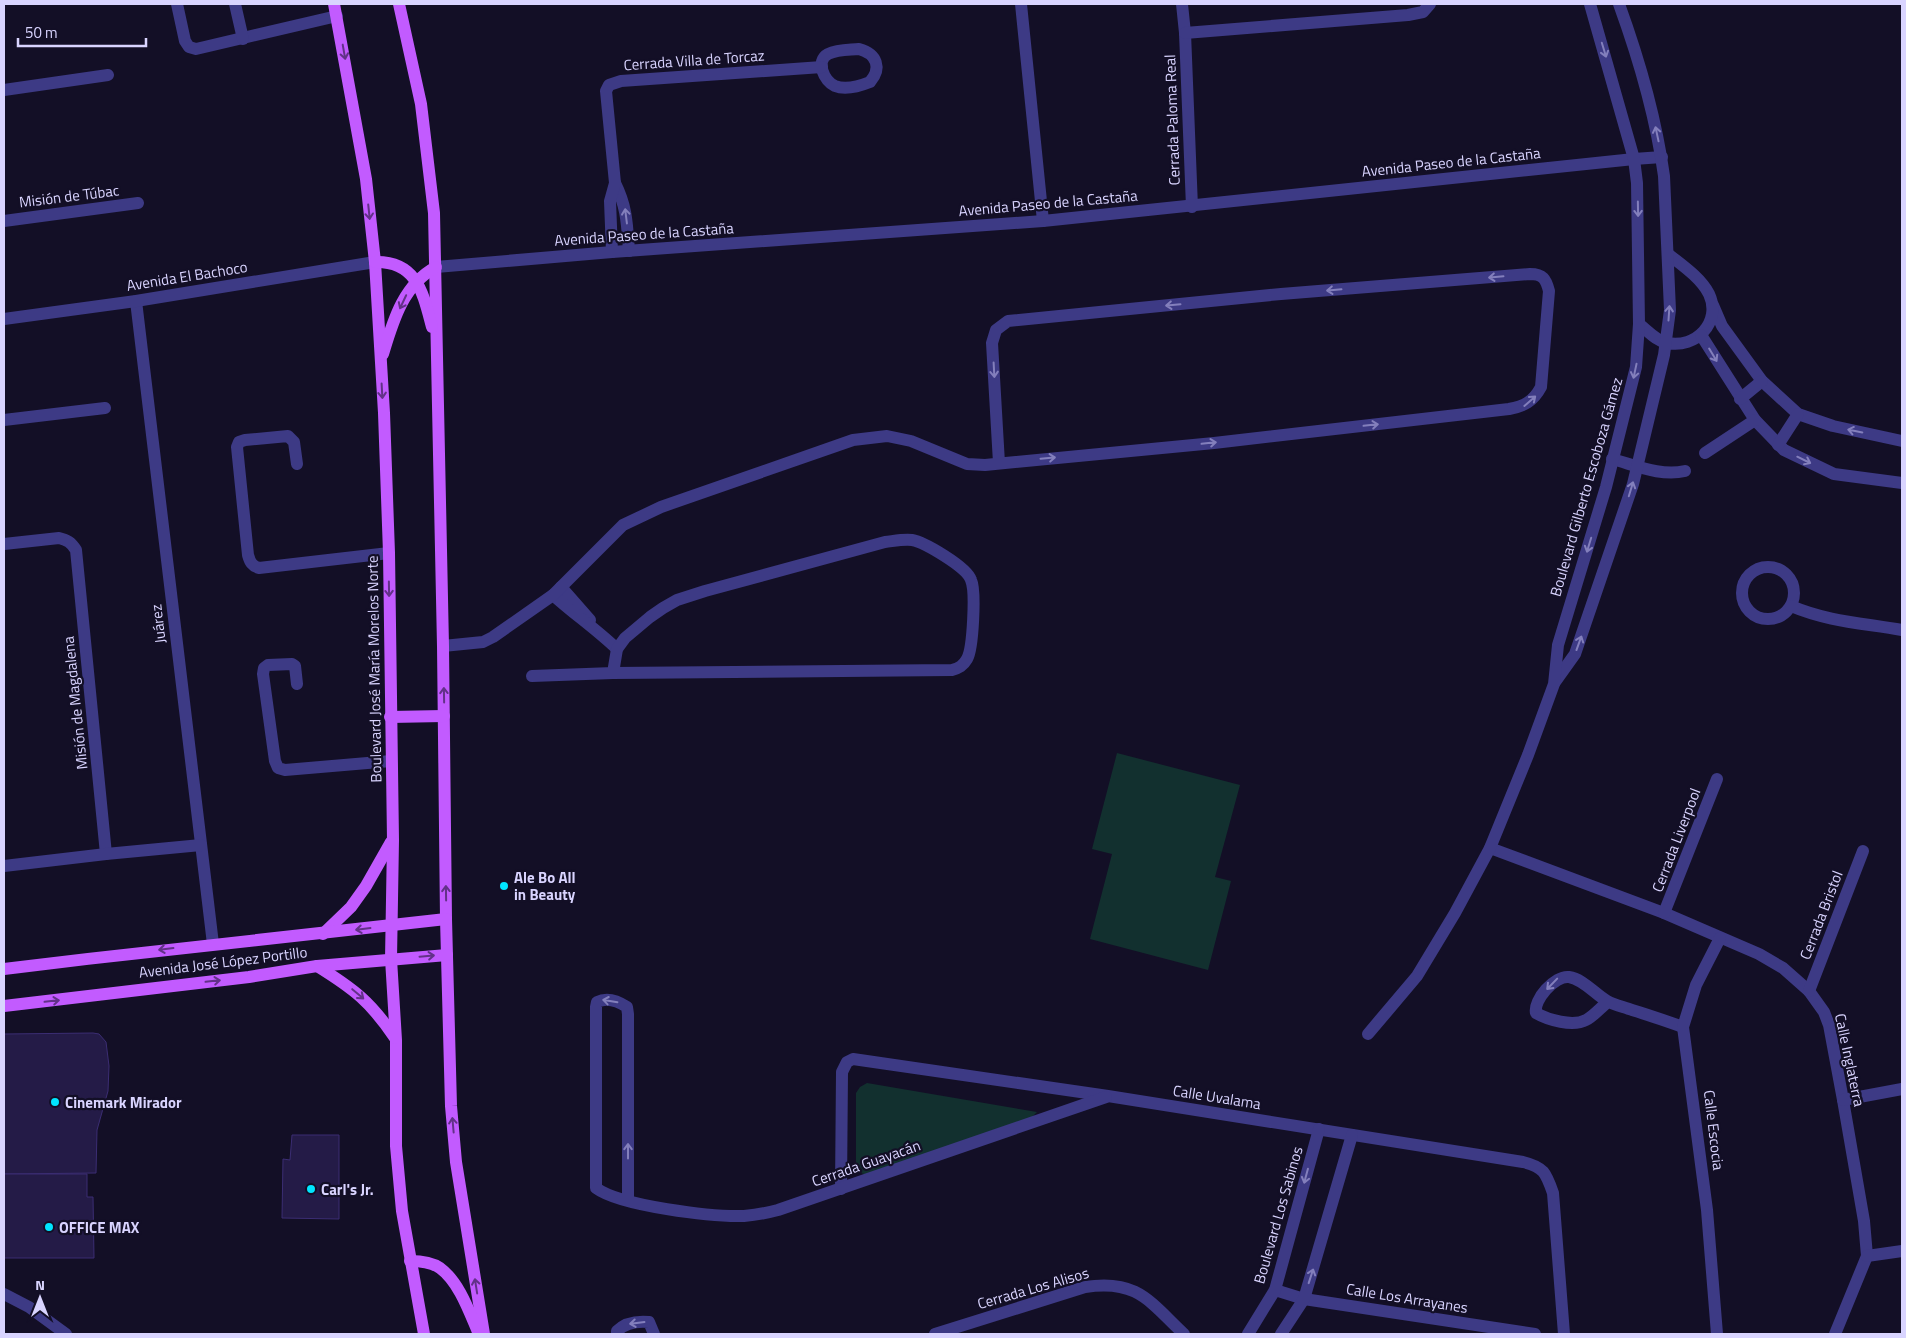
<svg xmlns="http://www.w3.org/2000/svg" width="1906" height="1338" viewBox="0 0 1906 1338" font-family="'Titillium Web',sans-serif">
<style>
.green{fill:#12302f}
.building{fill:#241b47;stroke:#3b2d73}
.lines{fill:none;stroke-linecap:round;stroke-linejoin:round}
.minor{stroke:#3d3a85;stroke-width:12}
.major{stroke:#c25bff;stroke-width:12}
.oneway{stroke:#837fbc}
.oneway2{stroke:#623188}
.poi-dot{fill:#00e5ff;stroke:#130f26;stroke-width:2}
.labels{text-anchor:middle;dominant-baseline:central;stroke-width:4.5;stroke-linejoin:round;paint-order:stroke}
.street-label{font-size:15px;fill:#d9d4ff;stroke:#130f26}
.poi-label{font-size:15px;font-weight:bold;fill:#d9d4ff;stroke:#130f26;text-anchor:start}
</style>
<rect width="100%" height="100%" fill="#130f26"/>
<g class="green">
<polygon points="1117,753 1240,785 1215,877 1231,881 1208,970 1090,939 1112,854 1092,849"/>
<polygon points="867,1083 1037,1112 1031,1118 867,1175 858,1172 856,1164 856,1093 860,1087"/>
</g>
<g class="building">
<polygon points="93,1033 99,1034 106,1042 109,1066 108,1091 97,1130 96,1173 4,1174 4,1034"/>
<polygon points="292,1135 339,1135 339,1219 282,1218 283,1159 290,1160"/>
<polygon points="4,1174 87,1174 87,1197 93,1197 94,1258 4,1258"/>
</g>
<g class="lines">
<g class="minor">
<polyline points="177,4 185,41 189,47 196,49 337,16"/>
<polyline points="235,4 243,39"/>
<polyline points="1021,4 1043,221"/>
<polyline points="1182,4 1185,33 1192,207"/>
<polyline points="1185,33 1408,15 1423,12 1430,4"/>
<path d="M859,49C877,54 882,68 870,82C860,86 845,90 835,86C824,81 815,61 828,54C838,49 849,50 859,49Z"/>
<polyline points="4,90 108,75"/>
<path d="M615,183C627,207 627,224 629,251"/>
<polyline points="4,221 138,203"/>
<polyline points="612,252 610,201 615,183 606,91 609,85 621,81 822,67"/>
<polyline points="436,267 612,252 1043,221 1634,159 1662,157"/>
<polyline points="136,301 213,944"/>
<polyline points="1713,305 1722,326 1762,381 1798,414 1833,426 1902,441"/>
<polyline points="4,319 136,301 375,262"/>
<path d="M1639,324C1648,331 1656,341 1667,343C1696,349 1722,322 1709,294C1701,278 1682,265 1668,254"/>
<polyline points="1701,335 1755,420 1784,450 1834,474 1902,483"/>
<polyline points="1740,399 1762,381"/>
<polyline points="4,420 105,408"/>
<polyline points="1778,445 1798,414"/>
<polyline points="1705,453 1755,420"/>
<path d="M1612,459C1635,465 1661,477 1685,471"/>
<path d="M297,464L294,442L288,436L245,440L239,442L237,447L248,555C250,562 252,566 259,568L389,553"/>
<path d="M4,544L59,538C67,540 71,542 76,550L106,854"/>
<circle cx="1768" cy="593" r="26"/>
<polyline points="561,587 590,620"/>
<path d="M553,595C574,614 596,629 617,649"/>
<path d="M1791,606C1829,622 1863,623 1902,630"/>
<path d="M443,646L483,642L493,637L553,595L623,525L661,507L853,440L887,436L911,441L967,464L985,465L1214,443L1509,409C1524,406 1533,402 1541,387L1549,291C1546,279 1543,274 1530,274L1281,294L1008,321L996,330L992,343L999,463"/>
<path d="M532,676L613,673L952,670C959,668 963,666 967,659C973,649 976,591 971,580C967,567 924,542 912,540C903,539 894,541 885,542L705,591L677,600L663,608L650,617L625,638L617,649L613,673"/>
<path d="M1555,682L1575,654L1633,484L1664,355L1670,310L1664,176C1656,118 1639,59 1619,4"/>
<polyline points="297,684 295,666 292,664 268,665 264,668 263,674 275,761 278,768 285,770 391,761"/>
<polyline points="1490,848 1664,913 1759,954 1783,968 1809,991 1824,1012 1829,1025 1843,1100 1864,1221 1867,1256 1835,1334"/>
<polyline points="4,866 106,854 201,845"/>
<polyline points="1664,913 1717,779"/>
<polyline points="1809,991 1863,851"/>
<path d="M1608,1002C1601,1007 1594,1016 1586,1020C1573,1027 1548,1020 1536,1013C1533,1000 1555,975 1569,977C1583,979 1595,994 1607,1001C1614,1005 1624,1007 1632,1010C1649,1015 1666,1021 1683,1027"/>
<polyline points="1368,1034 1417,976 1455,913 1490,848 1528,755 1554,684 1558,645 1606,487 1636,367 1639,324 1637,183 1634,159 1590,4"/>
<polyline points="1843,1100 1902,1089"/>
<path d="M841,1189L842,1072L847,1062L853,1059L1108,1096L1523,1162C1544,1167 1546,1173 1553,1193L1564,1334"/>
<path d="M628,1200V1014L627,1007C618,1001 607,997 597,1002L596,1007V1188C620,1206 712,1217 744,1216C755,1215 767,1213 778,1210L1106,1097"/>
<polyline points="1867,1256 1902,1251"/>
<polyline points="1275,1290 1304,1299 1535,1334"/>
<polyline points="4,1294 29,1307 66,1334"/>
<path d="M617,1334V1331C625,1323 638,1321 649,1322L654,1334"/>
<path d="M935,1334L1085,1287C1137,1279 1149,1301 1184,1334"/>
<polyline points="1248,1334 1275,1290 1319,1129"/>
<polyline points="1281,1334 1304,1299 1352,1135"/>
<polyline points="1717,1334 1707,1210 1683,1027 1696,985 1720,938"/>
</g>
<g class="major">
<polyline points="334,4 366,179 375,262 384,413 389,553 393,840 391,959 396,1040 396,1146 402,1211 424,1334"/>
<polyline points="399,4 421,104 434,213 443,646 446,919 451,1106 456,1162 484,1334"/>
<path d="M375,262C417,261 423,293 432,327"/>
<path d="M383,354C393,321 403,285 436,267"/>
<polyline points="390,717 444,716"/>
<polyline points="323,934 351,907 366,886 391,842"/>
<path d="M317,966C354,989 371,1002 395,1038"/>
<path d="M4,969C151,951 298,935 446,919"/>
<polyline points="4,1006 249,977 317,966 447,955"/>
<path d="M410,1261C420,1261 431,1262 440,1268C459,1282 469,1311 478,1332"/>
</g>
</g>
<defs><path id="oneway-shaft" d="M-6 0H5M1.5-3L5.5 0L1.5 3" fill="none" stroke-width="1.6" stroke-linecap="round" stroke-linejoin="round" transform="scale(1.25)"/></defs>
<g class="oneway">
<use href="#oneway-shaft" transform="translate(1604 50) rotate(73)"/>
<use href="#oneway-shaft" transform="translate(1657 134) rotate(-102)"/>
<use href="#oneway-shaft" transform="translate(1638 209) rotate(89)"/>
<use href="#oneway-shaft" transform="translate(626 216) rotate(-97)"/>
<use href="#oneway-shaft" transform="translate(1496 277) rotate(175)"/>
<use href="#oneway-shaft" transform="translate(1334 290) rotate(175)"/>
<use href="#oneway-shaft" transform="translate(1173 305) rotate(175)"/>
<use href="#oneway-shaft" transform="translate(1669 313) rotate(-86)"/>
<use href="#oneway-shaft" transform="translate(1713 355) rotate(59)"/>
<use href="#oneway-shaft" transform="translate(994 370) rotate(87)"/>
<use href="#oneway-shaft" transform="translate(1635 371) rotate(102)"/>
<use href="#oneway-shaft" transform="translate(1530 401) rotate(-41)"/>
<use href="#oneway-shaft" transform="translate(1371 425) rotate(-6)"/>
<use href="#oneway-shaft" transform="translate(1855 431) rotate(-169)"/>
<use href="#oneway-shaft" transform="translate(1209 443) rotate(-6)"/>
<use href="#oneway-shaft" transform="translate(1048 458) rotate(-5)"/>
<use href="#oneway-shaft" transform="translate(1804 460) rotate(26)"/>
<use href="#oneway-shaft" transform="translate(1631 489) rotate(-73)"/>
<use href="#oneway-shaft" transform="translate(1589 545) rotate(107)"/>
<use href="#oneway-shaft" transform="translate(1579 643) rotate(-70)"/>
<use href="#oneway-shaft" transform="translate(1552 984) rotate(134)"/>
<use href="#oneway-shaft" transform="translate(610 1001) rotate(-171)"/>
<use href="#oneway-shaft" transform="translate(628 1151) rotate(-90)"/>
<use href="#oneway-shaft" transform="translate(1306 1176) rotate(105)"/>
<use href="#oneway-shaft" transform="translate(1311 1276) rotate(-72)"/>
<use href="#oneway-shaft" transform="translate(637 1323) rotate(173)"/>
</g>
<g class="oneway2">
<use href="#oneway-shaft" transform="translate(344 52) rotate(80)"/>
<use href="#oneway-shaft" transform="translate(369 212) rotate(84)"/>
<use href="#oneway-shaft" transform="translate(403 302) rotate(115)"/>
<use href="#oneway-shaft" transform="translate(382 391) rotate(87)"/>
<use href="#oneway-shaft" transform="translate(389 589) rotate(89)"/>
<use href="#oneway-shaft" transform="translate(444 695) rotate(-91)"/>
<use href="#oneway-shaft" transform="translate(446 893) rotate(-91)"/>
<use href="#oneway-shaft" transform="translate(363 929) rotate(173)"/>
<use href="#oneway-shaft" transform="translate(166 949) rotate(173)"/>
<use href="#oneway-shaft" transform="translate(427 956) rotate(-5)"/>
<use href="#oneway-shaft" transform="translate(213 981) rotate(-6)"/>
<use href="#oneway-shaft" transform="translate(358 994) rotate(40)"/>
<use href="#oneway-shaft" transform="translate(52 1001) rotate(-6)"/>
<use href="#oneway-shaft" transform="translate(453 1125) rotate(-95)"/>
<use href="#oneway-shaft" transform="translate(476 1286) rotate(-99)"/>
</g>
<g class="poi-dot">
<circle cx="504" cy="886" r="5"/>
<circle cx="55" cy="1102" r="5"/>
<circle cx="311" cy="1189" r="5"/>
<circle cx="49" cy="1227" r="5"/>
</g>
<g class="labels">
<g class="street-label">
<text transform="translate(694 60) rotate(-4)">Cerrada Villa de Torcaz</text>
<text transform="translate(1172 120) rotate(-92)">Cerrada Paloma Real</text>
<text transform="translate(1451 162) rotate(-6)">Avenida Paseo de la Castaña</text>
<text transform="translate(69 196) rotate(-7)">Misión de Túbac</text>
<text transform="translate(1048 203) rotate(-5)">Avenida Paseo de la Castaña</text>
<text transform="translate(644 234) rotate(-4)">Avenida Paseo de la Castaña</text>
<text transform="translate(187 276) rotate(-9)">Avenida El Bachoco</text>
<text transform="translate(1586 487) rotate(-74)">Boulevard Gilberto Escoboza Gámez</text>
<text transform="translate(158 624) rotate(-97)">Juárez</text>
<text transform="translate(374 669) rotate(-91)">Boulevard José María Morelos Norte</text>
<text transform="translate(75 703) rotate(-96)">Misión de Magdalena</text>
<text transform="translate(1676 840) rotate(-69)">Cerrada Liverpool</text>
<text transform="translate(1821 915) rotate(-69)">Cerrada Bristol</text>
<text transform="translate(223 962) rotate(-7)">Avenida José López Portillo</text>
<text transform="translate(1850 1060) rotate(78)">Calle Inglaterra</text>
<text transform="translate(1217 1097) rotate(9)">Calle Uvalama</text>
<text transform="translate(1714 1130) rotate(83)">Calle Escocia</text>
<text transform="translate(866 1163) rotate(-19)">Cerrada Guayacán</text>
<text transform="translate(1278 1215) rotate(-74)">Boulevard Los Sabinos</text>
<text transform="translate(1033 1288) rotate(-16)">Cerrada Los Alisos</text>
<text transform="translate(1407 1298) rotate(9)">Calle Los Arrayanes</text>
</g>
<g class="poi-label">
<text x="514" y="877">Ale Bo All<tspan x="514" dy="17">in Beauty</tspan></text>
<text x="65" y="1102">Cinemark Mirador</text>
<text x="321" y="1189">Carl's Jr.</text>
<text x="59" y="1227">OFFICE MAX</text>
</g>
</g>
<rect width="1906" height="1338" fill="none" stroke="#d9d4ff" stroke-width="10"/>
<g transform="translate(40 1298)" stroke="#130f26" stroke-width="4" paint-order="stroke">
<path d="M0-4L9 19L0 12L-9 19Z" fill="#d9d4ff"/>
<text y="-8" font-size="14" font-weight="bold" text-anchor="middle" fill="#d9d4ff">N</text>
</g>
<path d="M18 38v8h128v-8" fill="none" stroke="#d9d4ff" stroke-width="2.5"/>
<text x="25" y="38" font-size="15" fill="#d9d4ff" stroke="#130f26" stroke-width="4" paint-order="stroke">50 m</text>
</svg>
